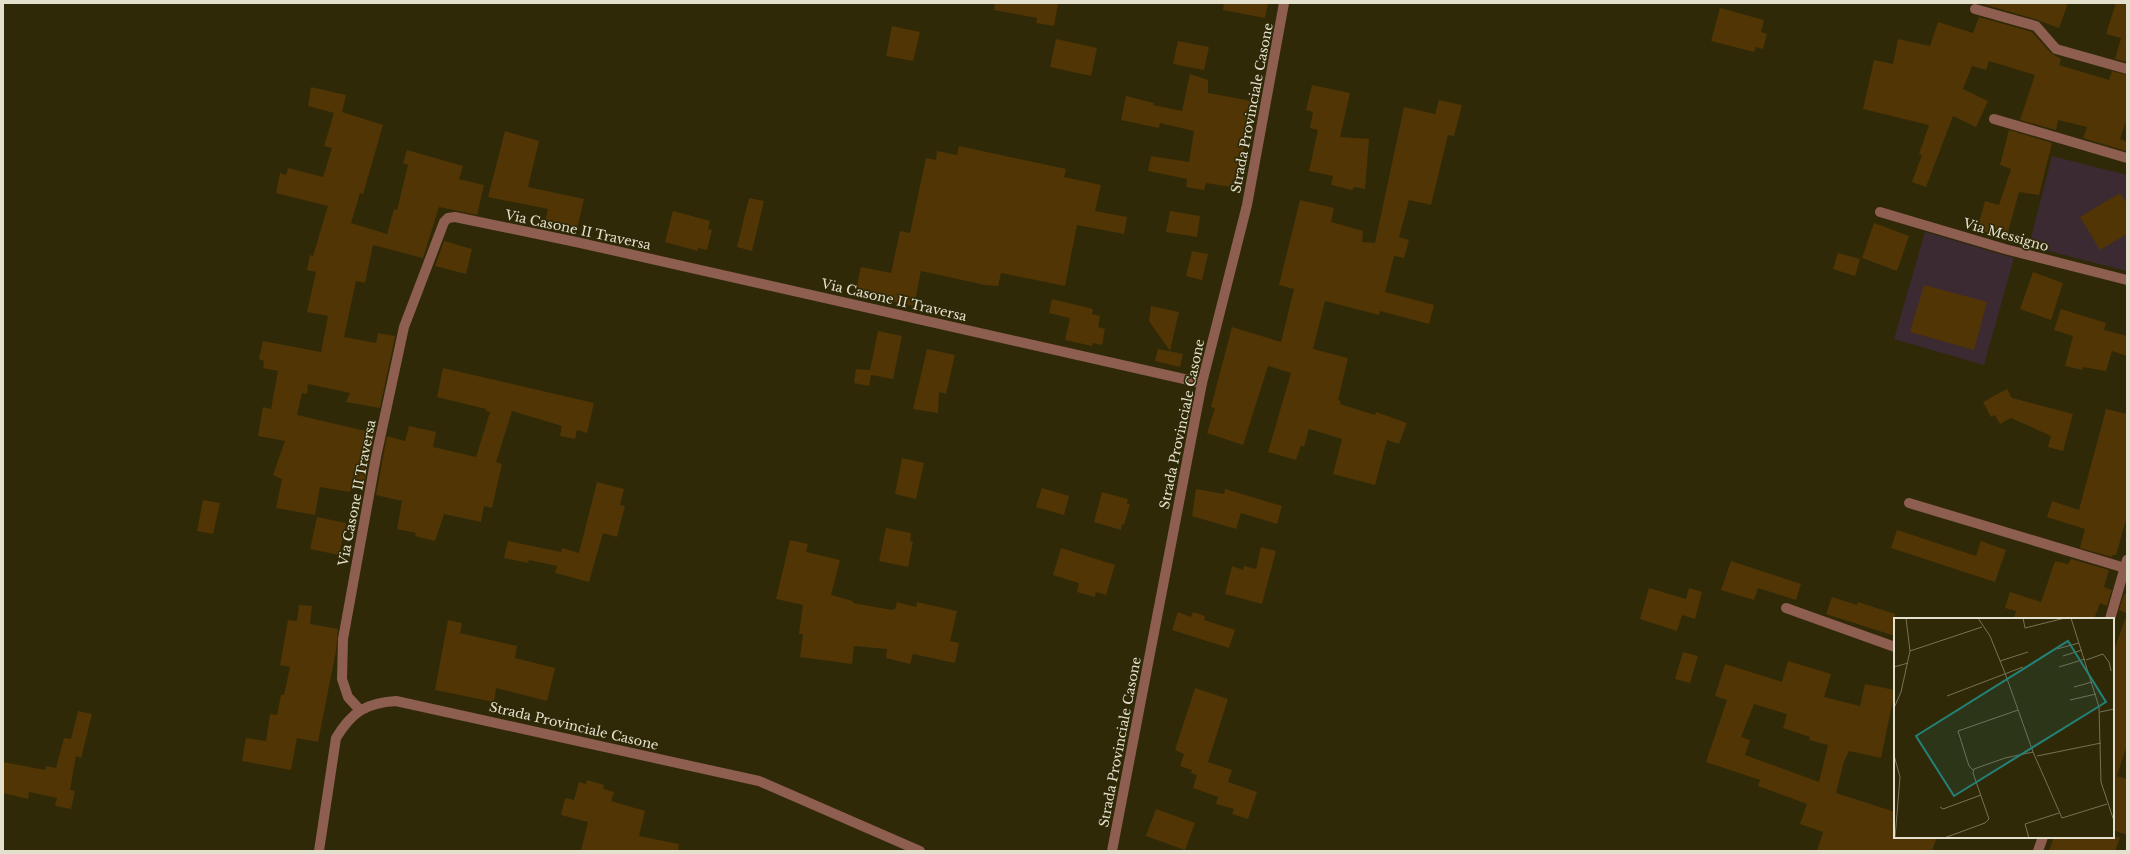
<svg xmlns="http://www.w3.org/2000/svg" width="2130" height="854" viewBox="0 0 2130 854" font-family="'Libre Baskerville',serif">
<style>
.education{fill:#3c2a32}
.building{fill:#513505;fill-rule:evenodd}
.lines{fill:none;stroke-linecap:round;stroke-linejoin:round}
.minor{stroke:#8e5e50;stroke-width:10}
.labels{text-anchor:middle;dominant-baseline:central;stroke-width:3.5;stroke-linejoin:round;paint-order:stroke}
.street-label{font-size:13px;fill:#e3e0ce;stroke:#2f2908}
.inset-road{fill:none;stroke:#777257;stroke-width:1}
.view{fill:#248178;fill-opacity:0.15;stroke:#248178;stroke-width:2}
.inset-edge{fill:none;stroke:#e3e0ce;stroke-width:2}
</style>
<rect width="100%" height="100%" fill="#2f2908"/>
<g class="education">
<polygon points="2052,156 2127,175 2127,271 2029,246"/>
<polygon points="1925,232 2014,258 1984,365 1894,339"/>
</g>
<g class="building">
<polygon points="995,3 1058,3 1054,26 1036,23 1037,18 994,10"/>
<polygon points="1224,3 1268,3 1265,18 1223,10"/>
<polygon points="1983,3 2068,3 2059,28 2038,20 1983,4"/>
<polygon points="2116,3 2127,3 2127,62 2115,59 2121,38 2106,34"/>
<polygon points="1720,8 1764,20 1761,32 1767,34 1763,49 1756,47 1754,52 1711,41"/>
<polygon points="1979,17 2032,32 2051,53 2061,59 2059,65 2109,80 2112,71 2127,75 2127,118 2120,139 2127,142 2126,151 2083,138 2087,127 2058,120 2056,130 2020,120 2035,75 1989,61 1986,70 1972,66 1963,89 1988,101 1976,127 1953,116 1926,187 1912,182 1922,155 1919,154 1929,125 1863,109 1874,60 1893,64 1898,39 1930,46 1938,22 1973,33"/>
<polygon points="892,26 920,32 913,61 886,56"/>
<polygon points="1056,39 1097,48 1091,76 1050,67"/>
<polygon points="1178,41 1209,47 1204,70 1173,64"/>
<polygon points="1190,74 1208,80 1208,93 1252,101 1237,188 1206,183 1204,190 1186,187 1187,179 1148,171 1151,156 1189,162 1194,131 1160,123 1159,128 1121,120 1126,96 1154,103 1153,105 1182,111"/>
<polygon points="1312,85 1350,93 1340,137 1369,139 1365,189 1355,187 1352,190 1331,185 1333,176 1309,171 1318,130 1310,128 1313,112 1306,110"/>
<polygon points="311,87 346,95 342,112 383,125 363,194 360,193 351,223 387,234 394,209 397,210 408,165 403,163 407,150 463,166 459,179 484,185 477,215 439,207 423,258 373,245 365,283 356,281 344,337 376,343 378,333 395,336 380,408 346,402 350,393 308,384 307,394 302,393 297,415 374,433 363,490 353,488 349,492 320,487 315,515 276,508 282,479 273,475 285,441 258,436 263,407 271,409 278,371 263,368 264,361 259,359 263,341 321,352 328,316 307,312 316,272 307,270 310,255 313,256 328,206 276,193 280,173 286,175 288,168 323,177 332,148 324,146 334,113 308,106"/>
<polygon points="1439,100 1462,105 1454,136 1448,135 1431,205 1409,200 1399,237 1409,240 1404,258 1394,256 1385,292 1434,305 1429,324 1380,311 1379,315 1325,301 1313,349 1348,358 1338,400 1341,401 1340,404 1375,415 1376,412 1407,423 1399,444 1387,440 1375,485 1333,474 1342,439 1309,429 1304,447 1301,445 1296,460 1268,452 1291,373 1268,366 1243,445 1207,433 1215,408 1211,407 1232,327 1281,342 1294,289 1279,285 1300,200 1334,208 1331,222 1363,231 1362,242 1375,243 1404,107 1435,114"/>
<polygon points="2009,130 2052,143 2039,195 2019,192 2008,232 2001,230 1999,236 1977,230 1985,201 1999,205 2011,169 2000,165"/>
<polygon points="505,131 539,141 528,187 584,199 577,229 545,222 548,209 488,197"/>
<polygon points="959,146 1066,169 1064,177 1101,185 1095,211 1127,217 1124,234 1077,225 1065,286 1001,273 998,286 985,285 921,271 914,306 855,294 861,267 891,273 900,231 910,233 926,158 936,160 937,151 957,155"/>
<polygon points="2120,193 2127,204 2127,234 2100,250 2080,217"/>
<polygon points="749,198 764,201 752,251 737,247"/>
<polygon points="673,211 710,221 708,229 712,230 707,250 698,248 698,251 665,242"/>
<polygon points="1170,211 1200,216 1197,237 1166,232"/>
<polygon points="1874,223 1909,236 1897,271 1862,258"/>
<polygon points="444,241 472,249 466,274 435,266"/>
<polygon points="1192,251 1208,254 1202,280 1186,276"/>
<polygon points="1838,253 1860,259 1855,276 1833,269"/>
<polygon points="2033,272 2063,283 2051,320 2020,309"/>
<polygon points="1924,285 1987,302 1974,350 1910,332"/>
<polygon points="1052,299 1093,309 1092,314 1100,316 1098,327 1105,329 1102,345 1093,343 1092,346 1065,340 1070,318 1049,313"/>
<polygon points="1151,306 1179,312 1170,351 1149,321"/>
<polygon points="2061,309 2106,323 2104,330 2127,336 2127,356 2112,351 2106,371 2083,367 2082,370 2065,366 2073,336 2054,330"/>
<polygon points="878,331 902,336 893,379 871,375 869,386 854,383 856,369 870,370"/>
<polygon points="927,349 955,355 946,394 939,392 938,413 913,409"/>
<polygon points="1158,349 1183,354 1180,367 1155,361"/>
<polygon points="443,368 594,403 587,433 577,430 575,439 560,436 562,426 512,411 496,462 502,464 492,508 484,506 481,522 444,514 435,541 415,536 416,533 397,529 402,501 376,495 387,436 405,441 409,426 436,432 433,447 476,457 490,412 486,411 486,409 437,397"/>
<polygon points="2007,389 2012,398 2073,414 2063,451 2048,447 2051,436 2011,418 2000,424 1995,415 1991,417 1983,402"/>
<polygon points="2106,409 2127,414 2127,516 2116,555 2113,555 2112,557 2080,548 2085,529 2047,517 2052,501 2079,510"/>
<polygon points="902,458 924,463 916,499 895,494"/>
<polygon points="597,482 624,489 620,505 625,506 617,537 603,533 589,582 555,573 557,566 529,560 528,563 504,558 508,541 561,552 562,548 579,553"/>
<polygon points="1042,488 1069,496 1064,515 1036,507"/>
<polygon points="1196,489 1224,494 1225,489 1282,506 1277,524 1241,513 1236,529 1192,516"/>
<polygon points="1102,492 1128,499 1127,504 1130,504 1124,525 1122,524 1121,530 1094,522"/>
<polygon points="203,500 220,503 213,534 197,531"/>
<polygon points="317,517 346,523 339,555 310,549"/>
<polygon points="886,528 911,533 910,541 913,542 908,567 879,561"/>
<polygon points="1897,530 1976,556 1981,541 2006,550 1995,582 1891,548"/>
<polygon points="790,540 808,544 806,552 840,560 831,595 853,601 853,603 892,610 895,609 897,602 916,607 917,602 957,611 950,641 959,643 955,663 913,654 910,664 886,658 887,649 854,646 852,664 800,657 803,634 799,634 803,605 776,599"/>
<polygon points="1261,547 1276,551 1262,604 1225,594 1232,566 1243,570 1244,566 1256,569"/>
<polygon points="1061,548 1115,565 1106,595 1096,592 1095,597 1077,592 1079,583 1053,575"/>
<polygon points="2071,559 2109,570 2104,587 2112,590 2107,606 2100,603 2094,619 2014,619 2016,611 2005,608 2010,592 2041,602 2055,561 2068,564"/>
<polygon points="1731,561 1801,584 1796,600 1758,588 1754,600 1721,590"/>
<polygon points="1649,588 1686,599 1689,588 1702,592 1695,619 1682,615 1677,631 1640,619"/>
<polygon points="2124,594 2127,595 2127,613 2119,610"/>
<polygon points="1832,597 1857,605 1858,602 1895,614 1895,636 1826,614"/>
<polygon points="299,605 312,606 310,624 338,629 336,651 318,742 297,738 291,770 242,761 246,738 266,741 270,714 277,715 281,695 284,695 290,667 280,665 288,620 297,621"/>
<polygon points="1178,612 1191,617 1193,612 1205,616 1204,620 1235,630 1229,648 1172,630"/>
<polygon points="2125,619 2127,619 2127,745 2117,776 2127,779 2127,835 2113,830 2113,653"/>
<polygon points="448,620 462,623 460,633 517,646 515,658 555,668 547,701 496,688 494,702 435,690"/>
<polygon points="1683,652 1698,656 1690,683 1675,679"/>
<path d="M1788,661L1831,674L1824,697L1860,706L1865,684L1895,690L1881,758L1849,751L1844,761L1836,793L1895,812V837H1937L1932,851H1817L1823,832L1800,824L1807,804L1758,786L1760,780L1706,762L1727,700L1715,696L1725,664L1782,682ZM1754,704L1787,714L1783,728L1810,737L1809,740L1828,745L1819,782L1745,755L1750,740L1741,737Z"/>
<polygon points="1195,688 1228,699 1208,762 1232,770 1228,782 1257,792 1248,819 1232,814 1234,809 1216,804 1218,797 1193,788 1197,775 1191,773 1192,770 1180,766 1184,754 1175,750"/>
<polygon points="78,711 92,714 81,758 76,756 70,790 75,791 71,809 55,806 57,798 29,792 28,799 3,793 3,762 45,770 46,766 56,768 64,738 71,739"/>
<polygon points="587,780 604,785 603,789 614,792 611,801 645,811 639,836 679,844 678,851 581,851 588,822 561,815 565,798 574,800 579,782 586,784"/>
<polygon points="1156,809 1195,823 1185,850 1146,836"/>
<polygon points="2054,837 2120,837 2115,851 2049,851"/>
</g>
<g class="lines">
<g class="minor">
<polyline points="1975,9 2036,26 2056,49 2127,69"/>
<polyline points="1994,119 2127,158"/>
<polyline points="1880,212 2005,249 2127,280"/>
<polyline points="1909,503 2125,568"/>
<polyline points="1786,608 1895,647"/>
<polyline points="2110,619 2127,560"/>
<polyline points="360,710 348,697 342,679 343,639 376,457 404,327 444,222 448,218 455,217 576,242 1202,383"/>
<path d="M319,851L336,738C352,712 365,703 396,701L759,781L920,851"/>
<polyline points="1112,851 1202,383 1247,205 1284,3"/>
<polyline points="2038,851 2043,837"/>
</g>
</g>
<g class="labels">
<g class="street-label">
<text transform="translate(1252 108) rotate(-79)">Strada Provinciale Casone</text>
<text transform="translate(578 230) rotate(12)">Via Casone II Traversa</text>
<text transform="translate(2006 235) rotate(16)">Via Messigno</text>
<text transform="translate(894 300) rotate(13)">Via Casone II Traversa</text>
<text transform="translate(1182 424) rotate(-78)">Strada Provinciale Casone</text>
<text transform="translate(357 493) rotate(-79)">Via Casone II Traversa</text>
<text transform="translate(574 726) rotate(13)">Strada Provinciale Casone</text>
<text transform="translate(1120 742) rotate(-79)">Strada Provinciale Casone</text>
</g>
</g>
<g transform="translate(1894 618)">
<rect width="220" height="220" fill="#2f2908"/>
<path class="inset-road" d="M129,0L131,10L171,0M177,0L205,89L207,164L220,203M163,31L185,25M16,33L88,9M169,38L188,32M192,42L209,36L215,44L217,53M106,43L134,34M0,49L14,45M165,49L191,41M180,69L198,64M53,78L129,49M176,82L202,76M0,90L7,74L16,33L12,0M206,94L220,91M139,134L168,200L213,186M0,137L6,159L1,220M143,138L207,125M79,152L75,148L64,113L124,92M46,189L49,191L87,177M50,220L91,205L95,201L79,155L80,151L111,140L139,134L111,55L96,18L84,0M135,220L131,206L165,195"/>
<path class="view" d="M174,23L212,84L60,178L22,118Z"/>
<rect width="220" height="220" class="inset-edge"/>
</g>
<rect width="2130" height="854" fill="none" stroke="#e3e0ce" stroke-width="8"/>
</svg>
